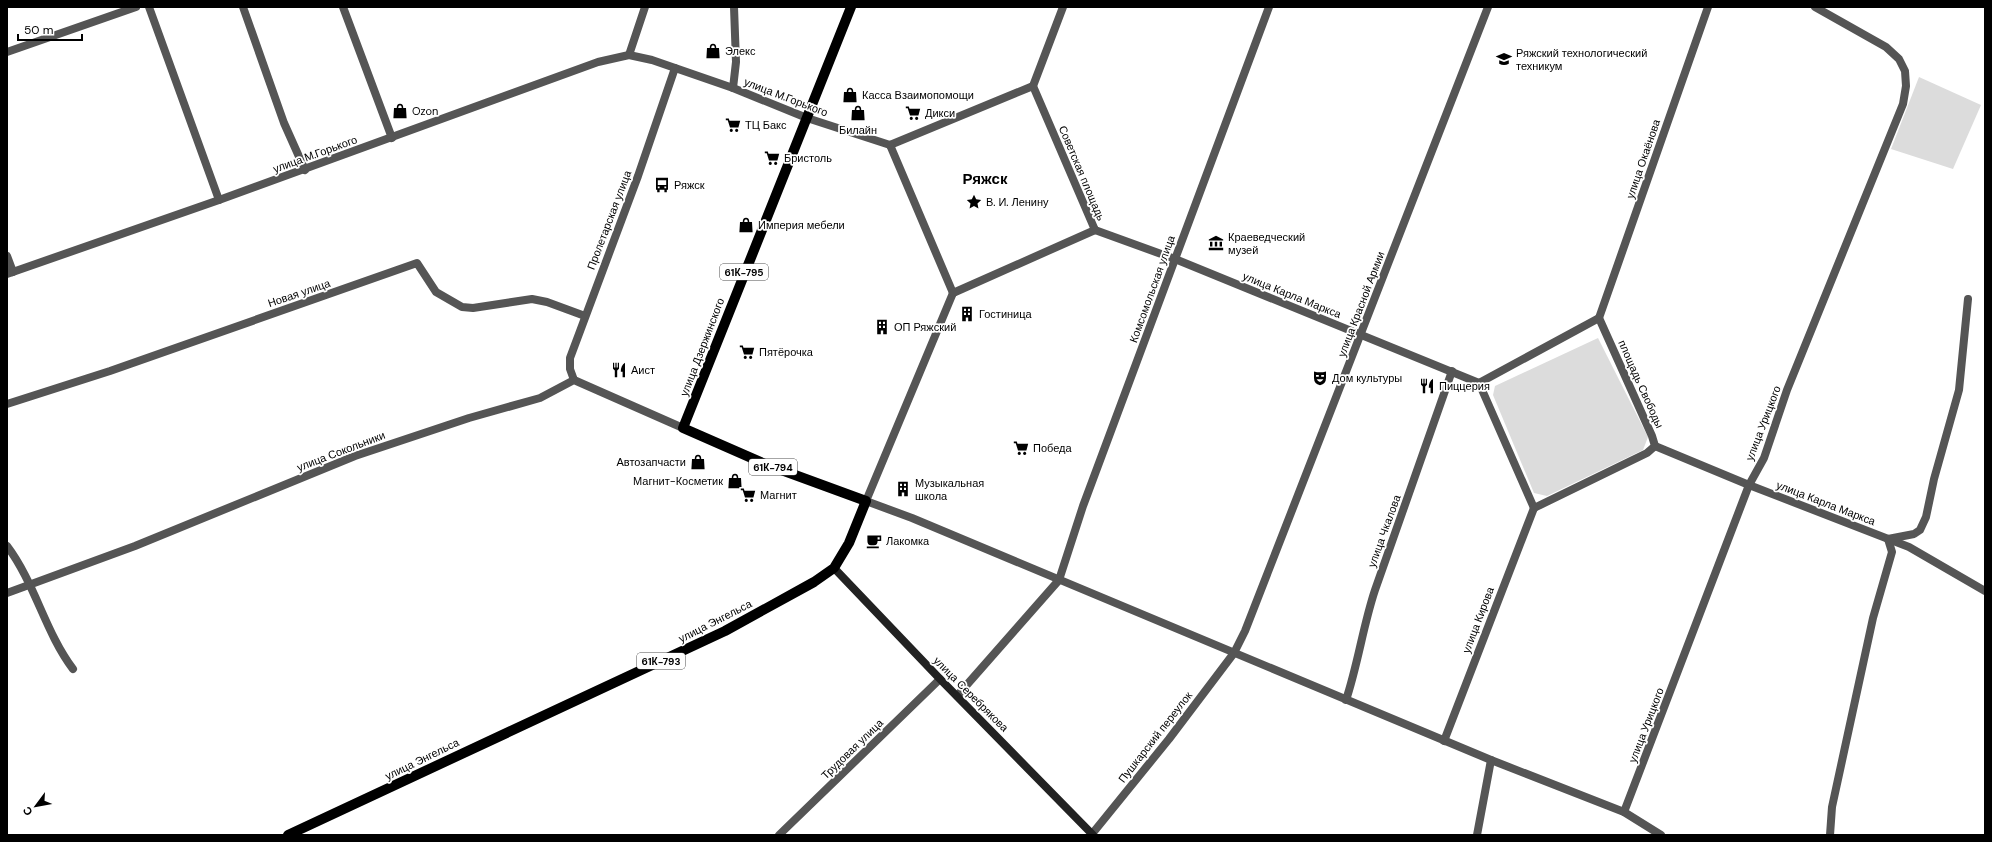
<svg xmlns="http://www.w3.org/2000/svg" width="1992" height="842" viewBox="0 0 1992 842" font-family="'DM Sans',sans-serif">
<style>
.green{fill:#dcdcdc}
.lines{fill:none;stroke-linecap:round;stroke-linejoin:round}
.minor{stroke:#555;stroke-width:8}
.secondary{stroke:#222;stroke-width:8}
.primary{stroke:#000;stroke-width:10}
.labels{text-anchor:middle;dominant-baseline:central;stroke-width:3.5;stroke-linejoin:round;paint-order:stroke}
.shield{fill:#fff;stroke:#4c4c4c;stroke-width:1}
.shield-label{font-size:10px;font-weight:bold;fill:#000}
.poi-label{font-size:11px;fill:#000;stroke:#fff;text-anchor:start}
.street-label{font-size:11px;fill:#000;stroke:#fff}
.district-label{font-size:15px;font-weight:bold;fill:#000;stroke:#fff}
</style>
<rect width="100%" height="100%" fill="#fff"/>
<g class="green">
<polygon points="1919,77 1981,105 1953,169 1891,149"/>
<polygon points="1598,338 1648,437 1643,450 1547,496 1534,493 1493,395 1495,386"/>
</g>
<g class="lines">
<g class="minor">
<polyline points="149,7 219,200"/>
<polyline points="243,7 284,123 305,170"/>
<polyline points="343,7 392,138"/>
<polyline points="7,52 136,7"/>
<polyline points="629,55 645,7"/>
<polyline points="1033,86 1063,7"/>
<polyline points="733,88 736,62 734,7"/>
<polyline points="890,145 1033,86 1095,230"/>
<polyline points="890,145 953,293"/>
<polyline points="1095,230 1175,259 1479,383"/>
<polyline points="7,256 13,272"/>
<polyline points="7,274 219,200 598,62 629,55 652,60 733,88 807,118 890,145"/>
<polyline points="953,293 866,501 912,518 1491,760 1624,812 1661,835"/>
<polyline points="953,293 1095,230"/>
<polyline points="1599,318 1708,7"/>
<polyline points="574,380 570,369 570,358 638,176 675,68"/>
<polyline points="1479,383 1599,318 1652,436 1655,446 1647,453 1534,508"/>
<polyline points="1479,383 1534,508"/>
<polyline points="7,404 110,371 417,263 436,292 462,307 473,308 532,299 547,302 585,316"/>
<polyline points="1655,446 1749,485 1909,547 1985,591"/>
<path d="M7,546C35,583 45,632 73,669"/>
<polyline points="7,593 135,546 355,456 469,418 540,398 574,380 683,428"/>
<polyline points="957,696 1059,580 1083,506 1269,7"/>
<path d="M1346,700C1358,664 1363,626 1375,590L1452,371"/>
<polyline points="1444,741 1534,508"/>
<polyline points="1624,812 1749,485 1764,458 1787,390 1903,104 1906,86 1905,71 1899,59 1886,47 1815,7"/>
<polyline points="1092,834 1169,739 1234,653 1245,631 1488,7"/>
<polyline points="779,835 940,679"/>
<polyline points="1477,835 1491,760"/>
<polyline points="1830,835 1832,807 1873,618 1892,552 1888,539 1914,534 1920,530 1926,517 1934,479 1959,390 1968,299"/>
</g>
<polyline class="secondary" points="834,568 940,679 1093,835"/>
<polyline class="primary" points="288,835 725,631 814,582 834,568 849,543 866,501 765,464 683,428 851,7"/>
</g>
<defs>
<g id="shop-bare" transform="scale(1.2)"><path d="M-5-2.5h2.3a2.7 3.5 0 0 1 5.4 0H5L5.5 6h-11ZM-1.5-2.5h3a1.5 2.3 0 0 0-3 0Z" fill="#000" stroke="#fff" stroke-width="2.5" paint-order="stroke"/></g>
<g id="university-bare" transform="scale(1.2)"><path d="M0-5L7-2L0 1L-7-2ZM-4 1L0 2.5L4 1V4Q0 6-4 4Z" fill="#000" stroke="#fff" stroke-width="2.5" paint-order="stroke"/></g>
<g id="supermarket-bare" transform="scale(1.2)"><path d="M-6-5.5h2.5l.6 2H6L4.5 2H-2.5L-4.4-4H-6ZM-1.5 3.2a1.3 1.3 0 1 0 .1 0ZM3 3.2a1.3 1.3 0 1 0 .1 0Z" fill="#000" stroke="#fff" stroke-width="2.5" paint-order="stroke"/></g>
<g id="bus-bare" transform="scale(1.2)"><path d="M-5-6H5V4H4V6H2V4H-2V6H-4V4H-5ZM-3.5-4V0h7V-4ZM-3.5 1.2v1.5H-2V1.2ZM2 1.2v1.5H3.5V1.2Z" fill="#000" stroke="#fff" stroke-width="2.5" paint-order="stroke"/></g>
<g id="sight-bare" transform="scale(1.2)"><path d="M0-6L1.8-2.2L6-1.7L2.9 1.2L3.7 5.4L0 3.3L-3.7 5.4L-2.9 1.2L-6-1.7L-1.8-2.2Z" fill="#000" stroke="#fff" stroke-width="2.5" paint-order="stroke"/></g>
<g id="museum-bare" transform="scale(1.2)"><path d="M0-6L6-3V-2H-6V-3ZM-5-1h2V3h-2ZM-1-1h2V3h-2ZM3-1h2V3H3ZM-6 4H6V6H-6Z" fill="#000" stroke="#fff" stroke-width="2.5" paint-order="stroke"/></g>
<g id="building-bare" transform="scale(1.2)"><path d="M-4-6H4V6H1V3H-1V6H-4ZM-2.5-4.3h1.7v1.8h-1.7ZM.8-4.3h1.7v1.8H.8ZM-2.5-1h1.7V.8h-1.7ZM.8-1h1.7V.8H.8Z" fill="#000" stroke="#fff" stroke-width="2.5" paint-order="stroke"/></g>
<g id="restaurant-bare" transform="scale(1.2)"><path d="M-5-6h1v4h1v-4h1v4h1v-4h1v5L-1.5 .5V6h-2V.5L-5-1ZM5-6V6H3V1.5H1.5Q1.5-4 5-6Z" fill="#000" stroke="#fff" stroke-width="2.5" paint-order="stroke"/></g>
<g id="theatre-bare" transform="scale(1.2)"><path d="M-5-5.5Q0-4 5-5.5V0Q5 5 0 6Q-5 5-5 0ZM-3.3-2.5H-1v1.5H-3.3ZM1-2.5H3.3v1.5H1ZM-2.8 1Q0 5.5 2.8 1Z" fill="#000" stroke="#fff" stroke-width="2.5" paint-order="stroke"/></g>
<g id="cafe-bare" transform="scale(1.2)"><path d="M-5.5-4.5H6V0H3Q3 3.5 0 3.5H-2.5Q-5.5 3.5-5.5 0ZM3-3.2v2h1.7v-2ZM-6 4.5H4V6H-6Z" fill="#000" stroke="#fff" stroke-width="2.5" paint-order="stroke"/></g>
</defs>
<g fill-rule="evenodd">
<use href="#shop-bare" x="713" y="51"/>
<use href="#university-bare" x="1504" y="59"/>
<use href="#shop-bare" x="850" y="95"/>
<use href="#shop-bare" x="400" y="111"/>
<use href="#shop-bare" x="858" y="113"/>
<use href="#supermarket-bare" x="913" y="113"/>
<use href="#supermarket-bare" x="733" y="125"/>
<use href="#supermarket-bare" x="772" y="158"/>
<use href="#bus-bare" x="662" y="185"/>
<use href="#sight-bare" x="974" y="202"/>
<use href="#shop-bare" x="746" y="225"/>
<use href="#museum-bare" x="1216" y="243"/>
<use href="#building-bare" x="967" y="314"/>
<use href="#building-bare" x="882" y="327"/>
<use href="#supermarket-bare" x="747" y="352"/>
<use href="#restaurant-bare" x="619" y="370"/>
<use href="#theatre-bare" x="1320" y="378"/>
<use href="#restaurant-bare" x="1427" y="386"/>
<use href="#supermarket-bare" x="1021" y="448"/>
<use href="#shop-bare" x="698" y="462"/>
<use href="#shop-bare" x="735" y="481"/>
<use href="#building-bare" x="903" y="489"/>
<use href="#supermarket-bare" x="748" y="495"/>
<use href="#cafe-bare" x="874" y="541"/>
</g>
<g class="labels">
<g class="shield">
<rect x="720" y="264" width="48" height="16" rx="3"/>
<rect x="749" y="459" width="48" height="16" rx="3"/>
<rect x="637" y="653" width="48" height="16" rx="3"/>
</g>
<g class="shield-label">
<text x="744" y="272">61К-795</text>
<text x="773" y="467">61К-794</text>
<text x="661" y="661">61К-793</text>
</g>
<g class="poi-label">
<text x="725" y="51">Элекс</text>
<text x="1516" y="53">Ряжский технологический<tspan x="1516" dy="13">техникум</tspan></text>
<text x="862" y="95">Касса Взаимопомощи</text>
<text x="412" y="111">Ozon</text>
<text x="925" y="113">Дикси</text>
<text x="745" y="125">ТЦ Бакс</text>
<text x="858" y="130" text-anchor="middle">Билайн</text>
<text x="784" y="158">Бристоль</text>
<text x="674" y="185">Ряжск</text>
<text x="986" y="202">В. И. Ленину</text>
<text x="758" y="225">Империя мебели</text>
<text x="1228" y="237">Краеведческий<tspan x="1228" dy="13">музей</tspan></text>
<text x="979" y="314">Гостиница</text>
<text x="894" y="327">ОП Ряжский</text>
<text x="759" y="352">Пятёрочка</text>
<text x="631" y="370">Аист</text>
<text x="1332" y="378">Дом культуры</text>
<text x="1439" y="386">Пиццерия</text>
<text x="1033" y="448">Победа</text>
<text x="686" y="462" text-anchor="end">Автозапчасти</text>
<text x="723" y="481" text-anchor="end">Магнит-Косметик</text>
<text x="915" y="483">Музыкальная<tspan x="915" dy="13">школа</tspan></text>
<text x="760" y="495">Магнит</text>
<text x="886" y="541">Лакомка</text>
</g>
<g class="street-label">
<text transform="translate(786 97) rotate(21)">улица М.Горького</text>
<text transform="translate(315 154) rotate(-20)">улица М.Горького</text>
<text transform="translate(1643 159) rotate(-71)">улица Окаёнова</text>
<text transform="translate(1082 173) rotate(67)">Советская площадь</text>
<text transform="translate(609 220) rotate(-69)">Пролетарская улица</text>
<text transform="translate(1152 289) rotate(-70)">Комсомольская улица</text>
<text transform="translate(299 293) rotate(-19)">Новая улица</text>
<text transform="translate(1292 295) rotate(22)">улица Карла Маркса</text>
<text transform="translate(1361 304) rotate(-69)">улица Красной Армии</text>
<text transform="translate(702 347) rotate(-69)">улица Дзержинского</text>
<text transform="translate(1641 384) rotate(66)">площадь Свободы</text>
<text transform="translate(1763 423) rotate(-69)">улица Урицкого</text>
<text transform="translate(341 451) rotate(-21)">улица Сокольники</text>
<text transform="translate(1826 503) rotate(21)">улица Карла Маркса</text>
<text transform="translate(1384 531) rotate(-70)">улица Чкалова</text>
<text transform="translate(1478 620) rotate(-69)">улица Кирова</text>
<text transform="translate(715 621) rotate(-27)">улица Энгельса</text>
<text transform="translate(971 694) rotate(45)">улица Серебрякова</text>
<text transform="translate(1646 725) rotate(-69)">улица Урицкого</text>
<text transform="translate(1155 737) rotate(-52)">Пушкарский переулок</text>
<text transform="translate(852 749) rotate(-44)">Трудовая улица</text>
<text transform="translate(422 759) rotate(-26)">улица Энгельса</text>
</g>
<g class="district-label">
<text x="985" y="179">Ряжск</text>
</g>
</g>
<rect width="1992" height="842" fill="none" stroke="#000000" stroke-width="16"/>
<g transform="translate(36 806) rotate(238)" stroke="#ffffff" stroke-width="3" paint-order="stroke">
<path d="M0-3L7 15L0 10L-7 15Z" fill="#000000"/>
<text y="-6" font-size="11" font-weight="bold" text-anchor="middle" fill="#000000">С</text>
</g>
<path d="M18 34v6h64v-6" fill="none" stroke="#000000" stroke-width="2"/>
<text x="24" y="34" font-size="12" fill="#000000" stroke="#ffffff" stroke-width="3" paint-order="stroke">50 m</text>
</svg>
